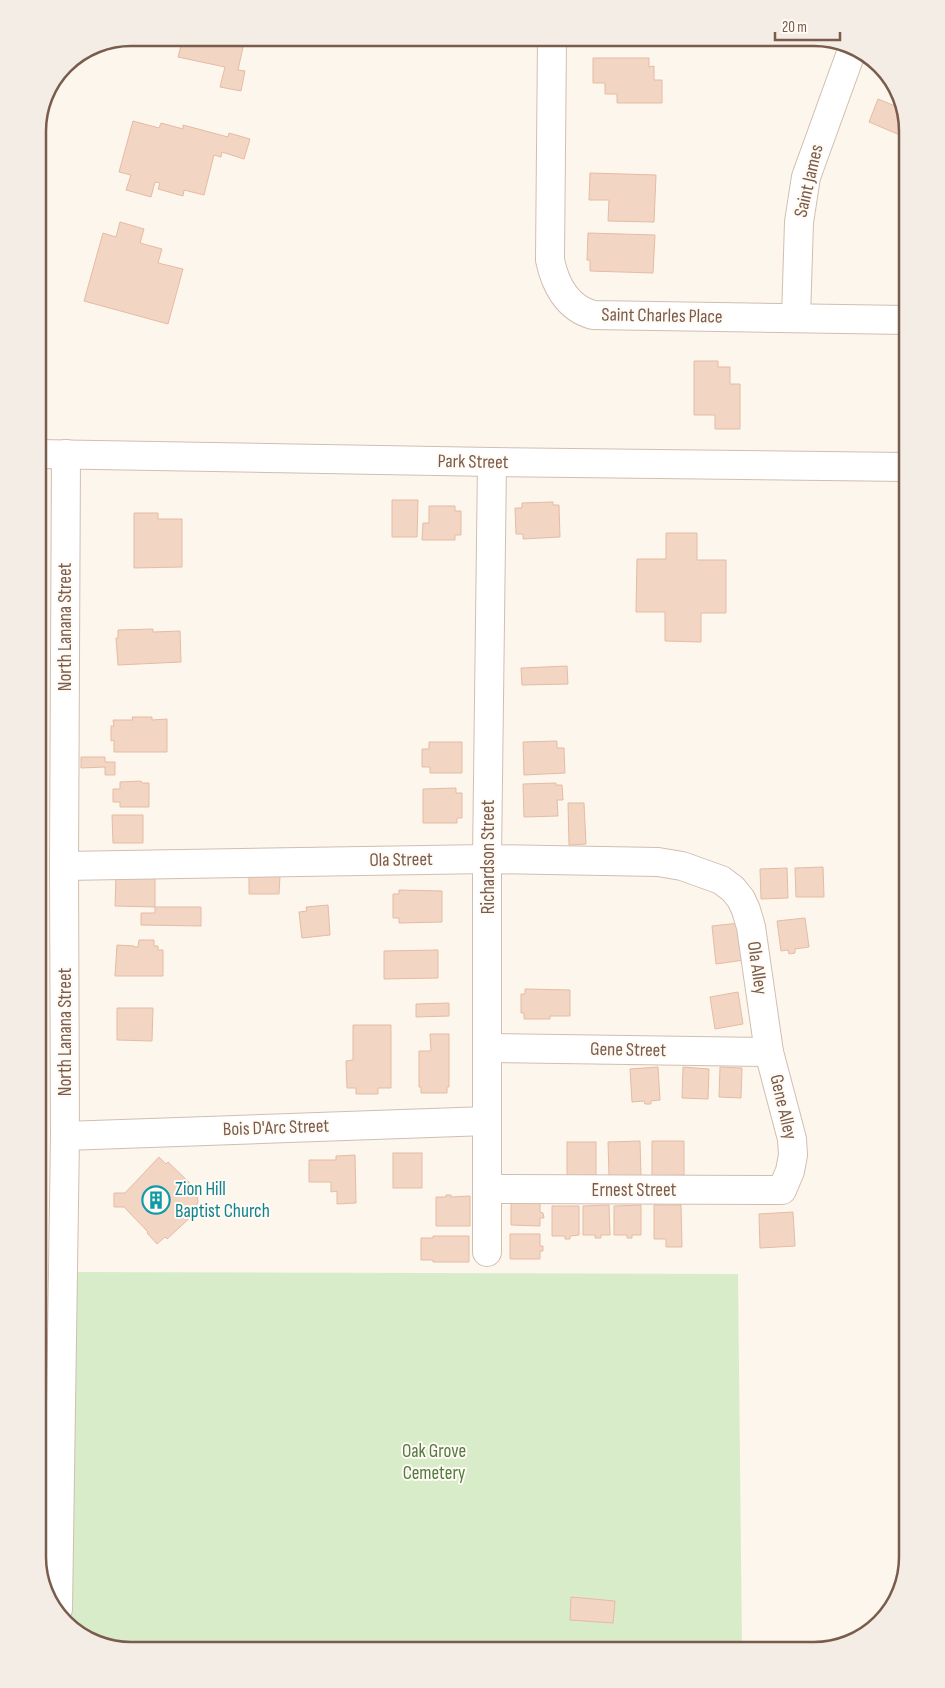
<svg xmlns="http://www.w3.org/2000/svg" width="945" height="1688" viewBox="0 0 945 1688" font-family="'Sofia Sans Condensed',sans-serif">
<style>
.green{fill:#d8ecc9}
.building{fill:#f3d5c3;stroke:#e6bba3}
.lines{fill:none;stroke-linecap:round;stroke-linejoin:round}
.minor-casing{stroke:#d1beb0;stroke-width:30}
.minor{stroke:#fff;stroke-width:28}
.labels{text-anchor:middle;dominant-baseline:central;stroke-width:4;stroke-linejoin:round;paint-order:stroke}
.street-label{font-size:19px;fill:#7a5c4d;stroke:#fffaf3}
.culture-label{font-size:19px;fill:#0d838f;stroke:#fffaf3;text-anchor:start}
.park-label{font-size:19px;fill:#537a41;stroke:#fffaf3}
.rim{fill:none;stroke:#7a5c4d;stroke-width:2.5}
</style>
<rect width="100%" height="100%" fill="#fdf6ec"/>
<polygon class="green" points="74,1272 738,1274 742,1650 126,1650 79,1634 70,1624"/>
<g class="building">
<polygon points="183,38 245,38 238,70 245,71 241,91 220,87 225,67 178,57"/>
<polygon points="593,58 649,58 649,67 654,66 654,80 662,80 662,103 617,103 617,94 605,94 605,83 593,83"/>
<polygon points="901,98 908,132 907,138 869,122 878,99 900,108"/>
<polygon points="133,121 159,128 161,123 183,129 183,125 228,137 229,133 250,139 244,159 222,152 221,157 214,155 204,195 184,190 183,196 158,189 160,183 155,182 151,197 126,190 131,175 119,172"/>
<polygon points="590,173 656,175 654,222 608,221 609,200 589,200"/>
<polygon points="120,222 144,229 140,243 162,249 158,263 183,269 168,324 84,301 103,233 116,237"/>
<polygon points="588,233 655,235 653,273 590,271 590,260 587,260"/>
<polygon points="694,361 718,361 718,367 730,367 730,384 740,384 740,429 715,429 715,415 694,415"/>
<polygon points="392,500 418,500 417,537 392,537"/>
<polygon points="553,502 553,505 559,505 560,537 523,539 523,534 516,534 515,508 522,508 522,503"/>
<polygon points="429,506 455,506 455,511 461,511 461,535 455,535 455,540 422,540 423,523 429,523"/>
<polygon points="134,513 158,513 158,519 182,519 182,567 134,568"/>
<polygon points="666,533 697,533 697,560 726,560 726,613 701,613 701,642 665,641 665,612 636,612 637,559 666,559"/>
<polygon points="153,629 153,632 180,631 181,662 118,665 116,638 118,638 118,630"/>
<polygon points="567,666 568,684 522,685 521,668"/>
<polygon points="132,717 152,717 152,720 167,719 167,752 114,752 114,740 111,741 111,726 114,726 113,720 133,720"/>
<polygon points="557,741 557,748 564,748 565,773 524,775 523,742"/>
<polygon points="429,742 462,742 462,773 430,773 430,767 422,767 422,749 429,749"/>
<polygon points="81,757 105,757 105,762 115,762 115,775 105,775 105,767 81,768"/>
<polygon points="141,781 142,783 149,783 149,807 120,807 120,802 113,802 113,789 120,789 120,782"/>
<polygon points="556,783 556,785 562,785 563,800 557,800 558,816 524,817 523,784"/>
<polygon points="456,788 456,793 462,793 462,818 457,818 457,823 423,823 423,789"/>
<polygon points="568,803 584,803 586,844 569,845"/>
<polygon points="112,815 143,815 143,843 113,843"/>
<polygon points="823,867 824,897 796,897 795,868"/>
<polygon points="787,868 788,898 761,899 760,869"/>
<polygon points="116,876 155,877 155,907 115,906"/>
<polygon points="249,876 280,876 279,894 249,894"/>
<polygon points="399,890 442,891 442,922 399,923 399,918 393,918 393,894 399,894"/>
<polygon points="328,905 330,935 302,938 299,912 307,911 306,907"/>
<polygon points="155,907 201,907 201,926 141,925 141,913 155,913"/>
<polygon points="805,918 809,947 795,949 795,953 789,954 788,950 781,951 777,921"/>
<polygon points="739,923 744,960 716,964 712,926"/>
<polygon points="139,940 154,940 154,946 158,946 158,950 163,950 163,976 115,976 117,945 134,946 134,947 138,947"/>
<polygon points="438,950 438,978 384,979 384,951"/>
<polygon points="525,989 570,990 570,1016 550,1016 550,1019 524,1019 524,1013 521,1013 521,994 525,994"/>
<polygon points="738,992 743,1024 715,1029 710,997"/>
<polygon points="449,1003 449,1016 416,1017 416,1004"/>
<polygon points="117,1008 153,1008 152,1041 117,1040"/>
<polygon points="353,1025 391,1025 391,1088 378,1088 378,1094 356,1094 356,1088 347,1088 346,1061 353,1060"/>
<polygon points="430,1034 449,1034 449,1087 447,1087 447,1093 421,1093 421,1087 419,1087 419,1051 431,1051"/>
<polygon points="658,1067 660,1100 651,1101 651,1104 645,1104 644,1101 632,1102 630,1069"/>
<polygon points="683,1067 709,1069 708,1099 682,1098"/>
<polygon points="720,1067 742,1068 741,1098 719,1097"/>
<polygon points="640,1141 641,1176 609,1176 608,1142"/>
<polygon points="652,1141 684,1141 684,1175 652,1176"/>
<rect x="567" y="1142" width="29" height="35"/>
<rect x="393" y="1153" width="29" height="35"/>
<polygon points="355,1155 356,1203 337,1204 337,1191 331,1192 331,1182 309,1182 309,1160 336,1160 336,1156"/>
<polygon points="159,1157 166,1164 168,1162 195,1188 198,1201 194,1214 167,1239 165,1237 157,1244 147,1233 148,1232 124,1207 114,1207 114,1193 125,1193"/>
<polygon points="446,1195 451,1195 451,1197 470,1196 470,1226 436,1226 436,1197 446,1197"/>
<polygon points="511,1200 540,1200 540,1212 543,1213 544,1218 540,1218 540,1226 511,1225"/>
<polygon points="609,1205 610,1235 601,1235 601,1238 595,1238 595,1235 583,1235 583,1206"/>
<polygon points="641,1205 641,1235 632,1235 632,1238 627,1238 627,1235 614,1235 614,1206"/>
<polygon points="654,1205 681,1205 682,1247 666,1247 666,1239 654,1239"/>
<polygon points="552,1206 579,1206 579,1235 570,1236 570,1239 565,1239 565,1236 552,1236"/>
<polygon points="793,1212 795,1246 760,1248 759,1214"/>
<polygon points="510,1234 540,1234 540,1246 543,1246 543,1251 540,1251 540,1259 510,1259"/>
<polygon points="433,1236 469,1236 469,1262 433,1262 433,1260 421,1260 421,1238 433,1238"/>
<polygon points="571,1597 615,1601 613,1623 570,1620"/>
</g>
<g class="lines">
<g class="minor-casing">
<g id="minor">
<path d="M552,38L550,260C555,284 567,308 593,315L907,320"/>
<polyline points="796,318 799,222 806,177 852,50"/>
<polyline points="38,454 492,462 907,467"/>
<polyline points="64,866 487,859 658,862 682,866 721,880 733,889 741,899 746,910 751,927 769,1052 792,1139 793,1155 790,1171 782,1190 487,1189"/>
<polyline points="488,1048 769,1052"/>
<polyline points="65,1136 487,1121"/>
<polyline points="487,1252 487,859 492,462"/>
<polyline points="58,1609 65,1136 64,866 66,454"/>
</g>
</g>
<use href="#minor" class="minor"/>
</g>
<defs>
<g id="building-ring" transform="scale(1.4375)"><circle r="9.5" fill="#fffaf3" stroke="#0f9aa8" stroke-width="1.5"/><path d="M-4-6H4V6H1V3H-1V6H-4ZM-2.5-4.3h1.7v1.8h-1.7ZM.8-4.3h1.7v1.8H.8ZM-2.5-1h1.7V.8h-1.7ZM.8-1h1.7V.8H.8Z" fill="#0f9aa8"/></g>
</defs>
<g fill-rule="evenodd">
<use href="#building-ring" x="156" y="1200"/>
</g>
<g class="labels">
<g class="street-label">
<text transform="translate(809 181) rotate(-77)">Saint James</text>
<text transform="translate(662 316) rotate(1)">Saint Charles Place</text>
<text transform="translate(473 462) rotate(1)">Park Street</text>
<text transform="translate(65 627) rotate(-90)">North Lanana Street</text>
<text transform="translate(488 857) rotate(-90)">Richardson Street</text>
<text transform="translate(401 860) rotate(-1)">Ola Street</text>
<text transform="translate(757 968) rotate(82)">Ola Alley</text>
<text transform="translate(65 1032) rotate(-90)">North Lanana Street</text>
<text transform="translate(628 1050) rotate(1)">Gene Street</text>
<text transform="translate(783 1107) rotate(77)">Gene Alley</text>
<text transform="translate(276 1128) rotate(-2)">Bois D'Arc Street</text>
<text x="634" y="1190">Ernest Street</text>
</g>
<g class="culture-label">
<text x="175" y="1189">Zion Hill<tspan x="175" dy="22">Baptist Church</tspan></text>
</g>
<g class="park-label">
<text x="434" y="1451">Oak Grove<tspan x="434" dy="22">Cemetery</tspan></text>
</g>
</g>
<path d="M0 0H945V1688H0ZM131 46H814A85 85 0 0 1 899 131V1557A85 85 0 0 1 814 1642H131A85 85 0 0 1 46 1557V131A85 85 0 0 1 131 46Z" fill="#f4ede6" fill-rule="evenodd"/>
<path class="rim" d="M131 46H814A85 85 0 0 1 899 131V1557A85 85 0 0 1 814 1642H131A85 85 0 0 1 46 1557V131A85 85 0 0 1 131 46Z"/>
<path d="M775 32v8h65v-8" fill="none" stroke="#7a5c4d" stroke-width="2.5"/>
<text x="782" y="32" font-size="15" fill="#7a5c4d" stroke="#fffaf3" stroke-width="4" paint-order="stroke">20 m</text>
</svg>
